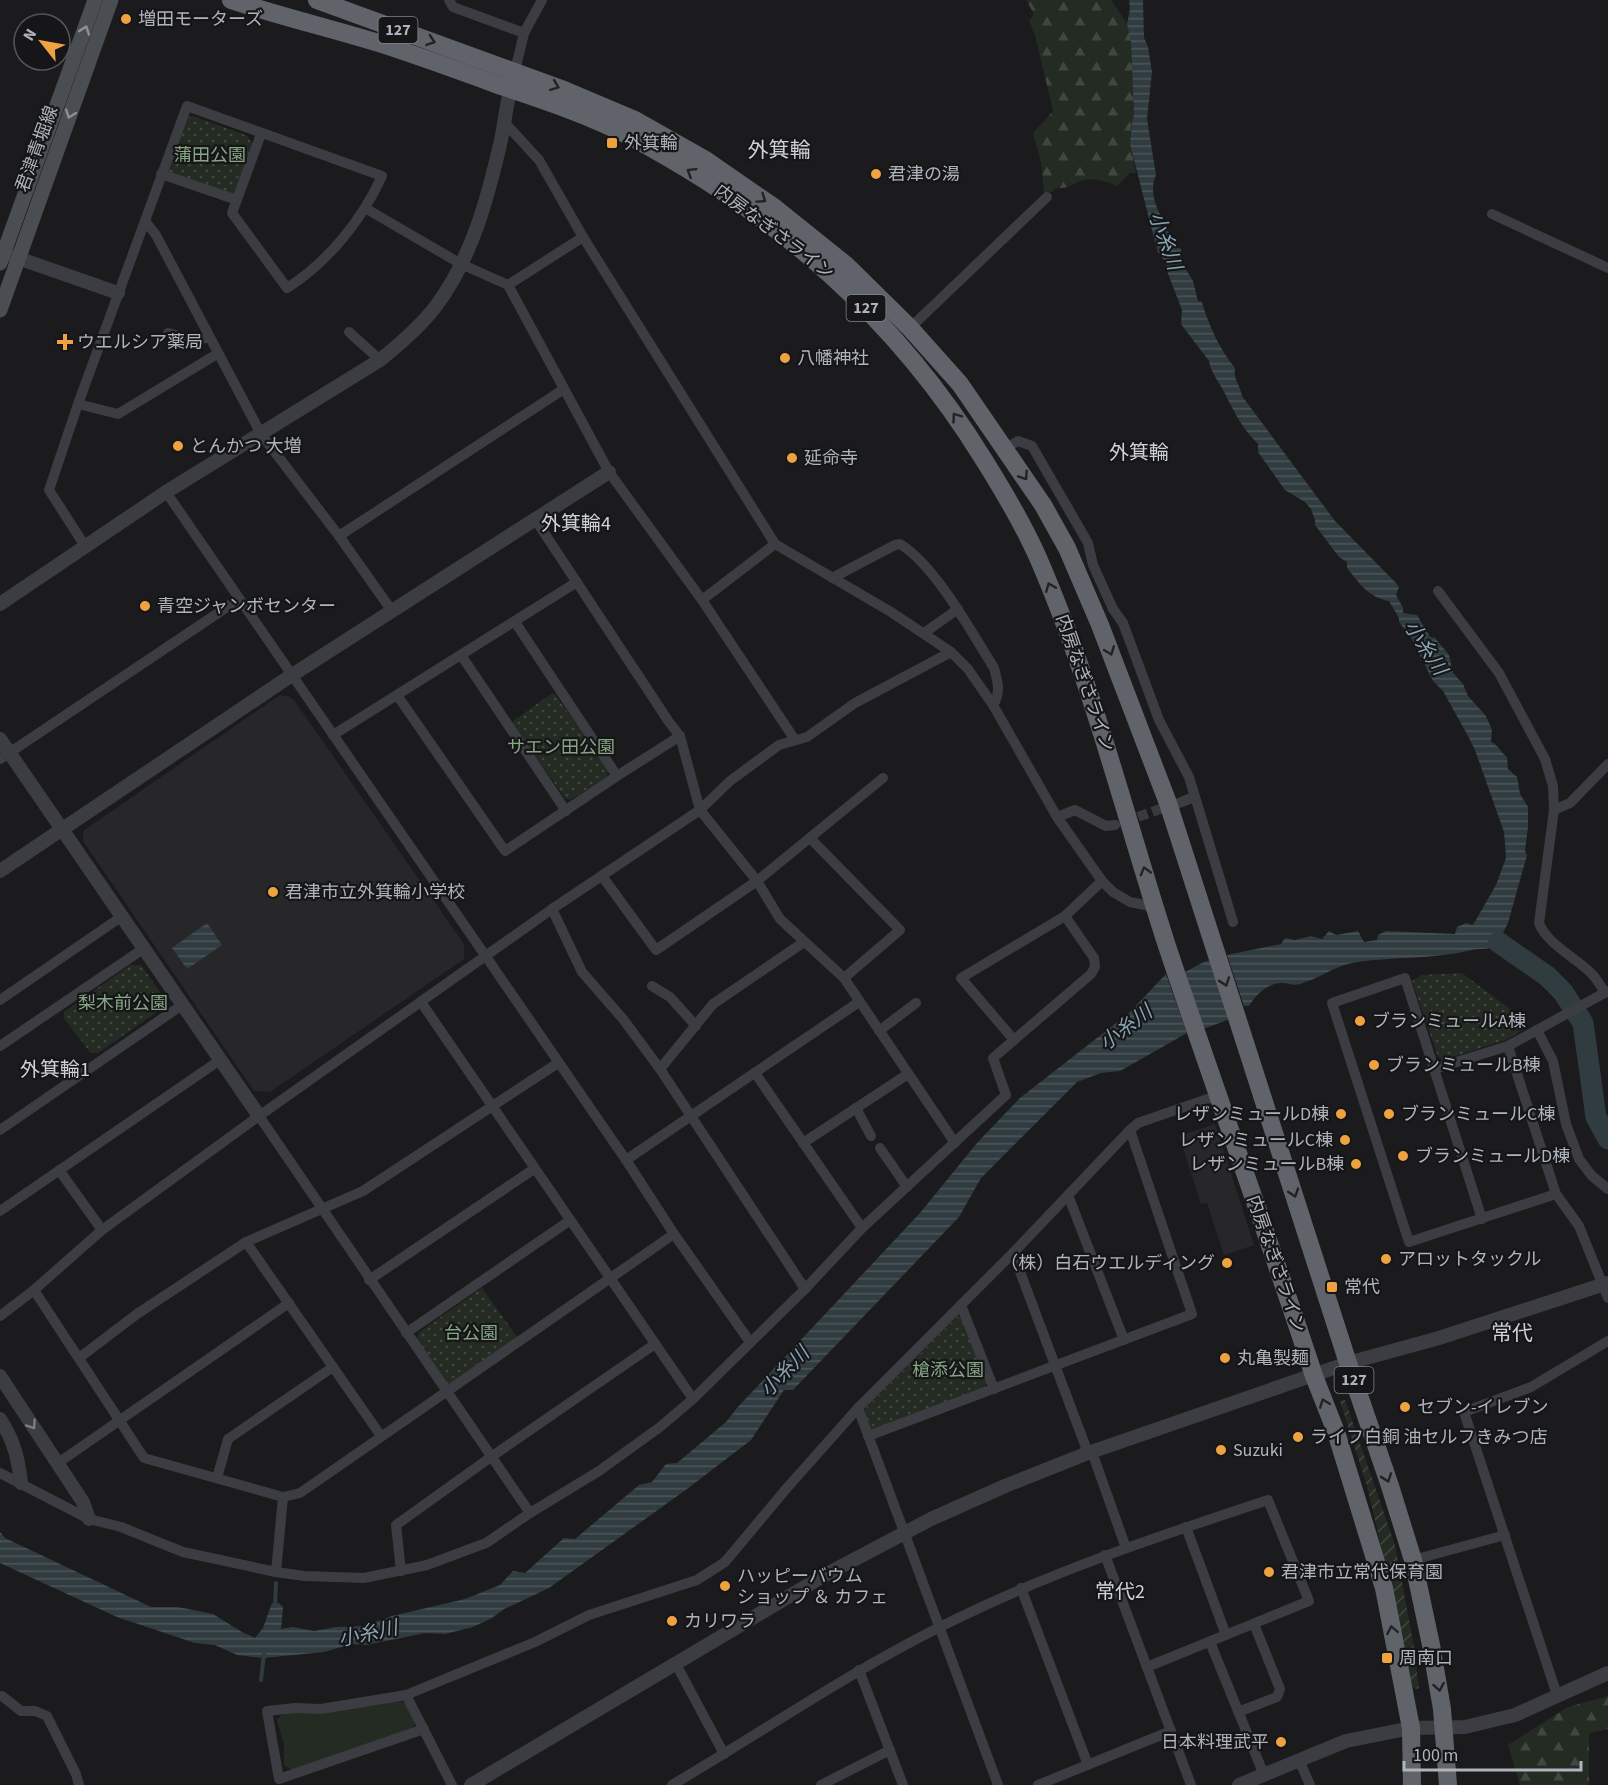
<svg xmlns="http://www.w3.org/2000/svg" width="1608" height="1785" viewBox="0 0 1608 1785" font-family="'Source Sans 3','Noto Sans JP',sans-serif">
<style>
.built{fill:#27272a}
.grass{fill:#232b23}
.forest{fill:url(#forest-firs)}
.park{fill:url(#park-dots)}
.garden{fill:url(#garden-furrows)}
.water{fill:url(#water-rules)}
.lines{fill:none;stroke-linecap:round;stroke-linejoin:round}
.stream{stroke:#313c41;stroke-width:4}
.river{stroke:#313c41;stroke-width:21}
.minor-tunnel{stroke:#383a3d;stroke-width:10;stroke-dasharray:10 5;stroke-linecap:butt}
.minor{stroke:#3c3d42;stroke-width:10}
.tertiary{stroke:#3c3d42;stroke-width:14}
.secondary{stroke:#4a4d52;stroke-width:15}
.trunk{stroke:#60646a;stroke-width:18}
.oneway{stroke:#8b9097}
.oneway2{stroke:#212224}
.oneway3{stroke:#7b7e85}
.poi-dot{fill:#eea241;stroke:#161618;stroke-width:2}
.labels{text-anchor:middle;dominant-baseline:central;stroke-width:4.5;stroke-linejoin:round;paint-order:stroke}
.shield{fill:#161618;stroke:#80858b;stroke-width:1.5}
.shield-label{font-size:16px;font-weight:bold;fill:#aeb4bc}
.poi-label{font-size:18px;fill:#aeb4bc;stroke:#161618;text-anchor:start}
.street-label{font-size:18px;fill:#aeb4bc;stroke:#161618}
.park-label{font-size:18px;fill:#87a685;stroke:#161618}
.water-label{font-size:20px;font-style:italic;fill:#86a4b5;stroke:#161618}
.neighbourhood-label{font-size:20px;fill:#cfd2d8;stroke:#161618}
.quarter-label{font-size:21px;fill:#cfd2d8;stroke:#161618}
</style>
<defs>
<pattern id="forest-firs" width="22" height="20" patternUnits="userSpaceOnUse" patternTransform="scale(1.5)"><rect width="22" height="20" fill="#232b23"/><path d="M5 1l3.5 6h-7zM16 11l3.5 6h-7z" fill="#404741"/></pattern>
<pattern id="park-dots" width="8" height="8" patternUnits="userSpaceOnUse" patternTransform="scale(1.5)"><rect width="8" height="8" fill="#232b23"/><path d="M2 2h.1M6 6h.1" fill="none" stroke="#404741" stroke-width="1.8" stroke-linecap="round"/></pattern>
<pattern id="garden-furrows" width="10" height="10" patternUnits="userSpaceOnUse" patternTransform="scale(1.5)"><rect width="10" height="10" fill="#232b23"/><path d="M-1 1l2-2M0 10L10 0M9 11l2-2" fill="none" stroke="#404741"/></pattern>
<pattern id="water-rules" width="6" height="5" patternUnits="userSpaceOnUse" patternTransform="scale(1.5)"><rect width="6" height="5" fill="#313c41"/><path d="M0 2.5h6" fill="none" stroke="#4c565a"/></pattern>
</defs>
<rect width="100%" height="100%" fill="#1b1b1d"/>
<g class="built">
<polygon points="280,695 288,696 294,700 464,944 464,959 270,1092 254,1091 83,841 83,831"/>
<polygon points="1215,1124 1254,1245 1224,1255 1207,1203 1201,1204 1179,1136"/>
</g>
<polygon class="grass" points="400,1701 406,1704 415,1724 411,1730 291,1770 284,1765 284,1744 277,1720 283,1713"/>
<g class="forest">
<path d="M1026,0H1111L1127,24L1132,41L1134,115C1127,134 1132,153 1136,173H1130L1117,186C1105,181 1091,176 1078,182C1069,186 1066,189 1055,188L1052,192L1044,193L1041,162L1033,133L1053,111L1035,35L1029,21L1034,14Z"/>
<polygon points="1608,1696 1608,1729 1589,1733 1589,1785 1520,1785 1508,1745 1568,1707"/>
</g>
<g class="park">
<polygon points="193,116 248,136 252,144 234,194 170,173 168,170 189,117"/>
<polygon points="551,694 555,694 608,770 607,777 570,800 565,798 513,724 513,721"/>
<polygon points="130,965 141,965 165,999 163,1008 98,1053 90,1052 64,1019 64,1012"/>
<polygon points="1462,973 1510,1009 1526,1028 1506,1040 1443,1060 1438,1057 1412,981 1422,975"/>
<polygon points="482,1288 518,1338 448,1385 417,1340 418,1333"/>
<polygon points="958,1316 962,1317 987,1383 984,1388 875,1430 871,1429 864,1414 865,1409"/>
</g>
<polygon class="garden" points="1345,1400 1395,1545 1414,1647 1419,1689 1411,1688 1407,1658 1367,1486 1340,1401"/>
<g class="water">
<path d="M1129,0H1143L1144,38L1148,47L1152,72L1147,119L1156,175C1150,188 1154,204 1161,216C1163,220 1163,225 1166,229C1171,235 1173,238 1175,246L1181,249L1182,263L1193,281L1198,301L1202,302C1208,324 1220,350 1235,368C1233,379 1240,385 1242,396L1335,521L1395,582L1399,587L1396,595L1403,608V613L1417,615L1430,637L1435,638L1449,655L1453,673L1463,684L1468,696L1486,716L1492,730L1491,742C1499,745 1500,752 1507,757L1508,769L1517,777L1520,794L1528,807V827L1525,851L1527,855L1508,923L1500,939L1505,945L1517,951L1522,956C1510,961 1502,954 1496,944C1487,952 1482,947 1471,950C1432,960 1391,956 1352,963C1333,967 1318,979 1300,984C1294,986 1288,983 1282,983C1267,983 1256,995 1249,1006H1244L1227,955L1281,944L1285,938L1295,940L1311,936L1322,939L1329,931L1336,935L1358,931L1364,942L1377,940L1378,935L1386,931L1455,934L1457,927L1466,923L1473,925L1496,885L1506,858L1504,832L1475,750L1468,736L1443,691L1433,681L1412,639L1399,622V618L1389,601C1368,597 1360,584 1347,568V562L1339,557L1315,525V520L1311,509L1305,502L1285,490L1258,452V444C1242,428 1236,415 1226,396C1221,384 1211,374 1209,361L1181,324L1182,310L1167,271L1165,261L1158,252L1154,238L1130,144L1132,122L1134,115L1131,41L1127,24L1130,9Z"/>
<polygon points="207,923 222,945 187,969 172,948"/>
<polygon points="1211,960 1230,1019 1203,1029 1185,972 1204,962"/>
<polygon points="1166,974 1187,1033 1120,1071 1101,1073 1077,1082 981,1178 959,1217 793,1390 784,1390 751,1440 687,1489 549,1588 504,1609 492,1618 473,1627 445,1634 425,1633 366,1645 352,1644 324,1652 263,1658 237,1655 215,1645 195,1643 117,1617 0,1563 0,1532 5,1538 151,1607 178,1607 213,1614 242,1632 255,1638 263,1628 272,1603 279,1603 283,1607 281,1629 293,1627 314,1631 336,1627 364,1626 392,1616 465,1599 500,1585 513,1571 525,1573 564,1538 575,1539 639,1485 652,1482 666,1464 677,1463 726,1422 737,1408 920,1213 977,1143 1020,1098 1129,1013"/>
</g>
<g class="lines">
<g class="stream">
<polyline points="275,1606 276,1583"/>
<polyline points="261,1680 264,1654"/>
</g>
<polyline class="river" points="1498,942 1547,976 1563,992 1583,1023 1596,1117 1608,1139"/>
<polyline class="minor-tunnel" points="1124,822 1174,804"/>
<g class="minor">
<polyline points="449,0 453,7 524,33"/>
<polyline points="515,71 524,33 542,0"/>
<polyline points="505,123 539,160 583,237 775,544 891,612 951,652 968,669 993,705 1057,817 1102,881 1113,892 1130,902 1155,907"/>
<polyline points="161,174 237,200"/>
<polyline points="365,208 461,264 508,285 609,472 702,600 795,740"/>
<polyline points="1492,214 1608,268"/>
<polyline points="145,221 156,235 261,434 339,536 392,611"/>
<polyline points="508,285 583,237"/>
<polyline points="910,328 1047,197"/>
<polyline points="349,332 380,360"/>
<polyline points="168,333 192,339 209,338"/>
<polyline points="78,404 118,414 217,354"/>
<polyline points="1005,449 1018,441 1032,446 1088,543 1093,565 1113,609 1123,623 1159,720 1189,777 1233,922"/>
<polyline points="166,492 626,1160 674,1234 750,1342"/>
<polyline points="535,519 669,722 680,736 700,810 757,881 780,919 844,978 955,1143"/>
<polyline points="339,536 564,389"/>
<path d="M85,546L49,490L78,404L187,106L382,176C362,220 328,262 287,288L232,213L261,134"/>
<path d="M832,578L895,545L900,544C935,565 972,633 994,668C998,682 1001,693 993,705"/>
<path d="M1438,591L1499,673L1545,759L1553,786L1554,810L1539,923C1547,944 1575,957 1591,973C1597,979 1601,986 1605,993"/>
<polyline points="702,600 775,544"/>
<polyline points="515,622 617,776"/>
<polyline points="924,633 958,609"/>
<polyline points="461,655 566,811"/>
<polyline points="397,695 505,851 617,776 680,736"/>
<polyline points="333,735 577,582"/>
<polyline points="0,759 239,599"/>
<polyline points="1179,803 1194,797"/>
<polyline points="1554,810 1570,803 1608,764"/>
<polyline points="1057,817 1075,810 1106,826 1115,825"/>
<polyline points="810,838 900,930 844,978"/>
<polyline points="602,876 656,950 757,881 883,778"/>
<polyline points="552,909 582,972 623,1019 660,1069 805,1289"/>
<polyline points="652,986 670,997 696,1026"/>
<polyline points="0,1000 121,917"/>
<polyline points="421,1002 693,1399"/>
<polyline points="1537,1030 1553,1061 1566,1124 1579,1159 1592,1176 1608,1189"/>
<polyline points="879,1031 916,1003"/>
<polyline points="1014,1040 961,978 1065,916 1102,881"/>
<polyline points="0,1046 143,949"/>
<polyline points="1508,1046 1556,1194 1579,1226 1608,1298"/>
<polyline points="660,1069 713,1004 804,942"/>
<polyline points="1434,1069 1508,1046 1608,991"/>
<polyline points="755,1073 862,1228"/>
<polyline points="856,1108 871,1136"/>
<polyline points="259,1116 530,1513"/>
<polyline points="0,1130 182,1005"/>
<polyline points="803,1143 908,1074"/>
<polyline points="880,1148 907,1187"/>
<polyline points="626,1160 859,1002"/>
<polyline points="59,1170 102,1230"/>
<polyline points="1068,1195 1124,1340"/>
<polyline points="0,1211 220,1060"/>
<polyline points="1482,1219 1405,978 1332,1003 1409,1242 1556,1194"/>
<polyline points="246,1242 381,1436"/>
<polyline points="1013,1253 1088,1453"/>
<polyline points="369,1280 534,1169"/>
<polyline points="34,1290 144,1458 283,1497 300,1493 674,1234"/>
<polyline points="961,1305 994,1389"/>
<polyline points="0,1316 34,1290 102,1230 259,1116 552,909 700,810 730,781 779,745 807,737 855,703 951,652"/>
<polyline points="406,1333 569,1221"/>
<polyline points="79,1358 137,1314 246,1242 363,1191 558,1063"/>
<polyline points="858,1408 998,1785"/>
<polyline points="868,1436 1192,1314 1130,1130"/>
<polyline points="1092,1452 1126,1548"/>
<polyline points="58,1463 289,1303"/>
<polyline points="0,1473 89,1519 121,1527 183,1552 276,1572 304,1576 364,1578 427,1565 486,1543 530,1513 599,1471 660,1427 693,1399 805,1289 862,1228 1006,1095 993,1058 1091,974 1095,967 1094,958 1065,916"/>
<polyline points="217,1478 228,1439 333,1367"/>
<polyline points="1186,1527 1226,1635"/>
<polyline points="1105,1555 1191,1785"/>
<polyline points="1413,1560 1505,1535"/>
<polyline points="401,1571 396,1525 491,1457 655,1344"/>
<polyline points="276,1572 283,1497"/>
<polyline points="1021,1588 1088,1765"/>
<polyline points="1210,1642 1264,1775"/>
<polyline points="676,1664 724,1754"/>
<polyline points="859,1670 903,1785"/>
<polyline points="406,1695 452,1785"/>
<polyline points="1557,1695 1464,1412 1531,1387 1608,1341"/>
<polyline points="2,1696 21,1711 35,1711 47,1716 76,1774 79,1785"/>
<polyline points="1238,1712 1277,1697 1280,1689 1254,1624"/>
<polyline points="424,1729 279,1779 267,1711 295,1708 321,1709 406,1695 535,1642 589,1615 697,1580 725,1562 786,1489 858,1408 1013,1253 1130,1130 1138,1123 1219,1095"/>
<polyline points="1299,1760 1310,1785"/>
<path d="M672,1785C761,1733 846,1674 938,1628C1044,1574 1156,1537 1268,1500L1309,1601L1147,1667"/>
<polyline points="821,1785 890,1750"/>
<polyline points="1038,1785 1171,1731"/>
</g>
<g class="tertiary">
<polyline points="9,255 118,293"/>
<path d="M0,604L166,492L380,360C400,344 420,327 436,306C472,258 488,197 501,140C505,121 507,101 512,81"/>
<polyline points="0,739 259,1116"/>
<polyline points="0,871 292,675 609,472"/>
<polyline points="0,1376 83,1502 89,1519"/>
<path d="M0,1419C14,1441 18,1457 21,1483"/>
<polyline points="471,1785 825,1575 931,1519 1005,1486 1088,1453 1348,1363 1439,1338 1608,1283"/>
<polyline points="1239,1785 1346,1741 1411,1728 1465,1727 1515,1715 1608,1673"/>
</g>
<g class="secondary">
<polyline points="0,263 95,0"/>
<polyline points="0,310 111,0"/>
</g>
<g class="trunk">
<path d="M231,0C282,17 334,29 385,45C424,58 463,72 501,86C546,101 591,116 633,138C780,217 896,317 984,460C1004,492 1024,525 1039,560C1093,685 1125,816 1167,946C1215,1090 1267,1232 1314,1376L1336,1432L1384,1588L1411,1728L1412,1785"/>
<polyline points="317,0 564,90 635,120 704,159 775,208 846,265 910,328 960,384 1043,505 1067,548 1100,625 1168,803 1348,1363 1390,1486 1413,1560 1431,1645 1442,1709 1448,1785"/>
</g>
</g>
<defs><path id="oneway-chevron" d="M-2-3.5L2.5 0L-2 3.5" fill="none" stroke-width="1.6" stroke-linecap="round" stroke-linejoin="round" transform="scale(1.5)"/></defs>
<g class="oneway">
<use href="#oneway-chevron" transform="translate(85 30) rotate(-71)"/>
<use href="#oneway-chevron" transform="translate(70 114) rotate(110)"/>
</g>
<g class="oneway2">
<use href="#oneway-chevron" transform="translate(431 41) rotate(19)"/>
<use href="#oneway-chevron" transform="translate(555 86) rotate(21)"/>
<use href="#oneway-chevron" transform="translate(691 172) rotate(-148)"/>
<use href="#oneway-chevron" transform="translate(762 199) rotate(35)"/>
<use href="#oneway-chevron" transform="translate(956 417) rotate(-126)"/>
<use href="#oneway-chevron" transform="translate(1024 476) rotate(56)"/>
<use href="#oneway-chevron" transform="translate(1050 587) rotate(-112)"/>
<use href="#oneway-chevron" transform="translate(1110 651) rotate(69)"/>
<use href="#oneway-chevron" transform="translate(1145 871) rotate(-106)"/>
<use href="#oneway-chevron" transform="translate(1225 982) rotate(71)"/>
<use href="#oneway-chevron" transform="translate(1294 1193) rotate(72)"/>
<use href="#oneway-chevron" transform="translate(1324 1403) rotate(-111)"/>
<use href="#oneway-chevron" transform="translate(1387 1478) rotate(71)"/>
<use href="#oneway-chevron" transform="translate(1392 1630) rotate(-101)"/>
<use href="#oneway-chevron" transform="translate(1439 1687) rotate(80)"/>
</g>
<use class="oneway3" href="#oneway-chevron" transform="translate(32 1425) rotate(56)"/>
<g class="poi-dot">
<circle cx="126" cy="19" r="6"/>
<rect x="606" y="137" width="12" height="12" rx="3"/>
<circle cx="876" cy="174" r="6"/>
<path d="M62 333h6v6h6v6h-6v6h-6v-6h-6v-6h6z"/>
<circle cx="785" cy="358" r="6"/>
<circle cx="178" cy="446" r="6"/>
<circle cx="792" cy="458" r="6"/>
<circle cx="145" cy="606" r="6"/>
<circle cx="273" cy="892" r="6"/>
<circle cx="1360" cy="1021" r="6"/>
<circle cx="1374" cy="1065" r="6"/>
<circle cx="1341" cy="1114" r="6"/>
<circle cx="1389" cy="1114" r="6"/>
<circle cx="1345" cy="1140" r="6"/>
<circle cx="1403" cy="1156" r="6"/>
<circle cx="1356" cy="1164" r="6"/>
<circle cx="1386" cy="1259" r="6"/>
<circle cx="1227" cy="1263" r="6"/>
<rect x="1326" y="1281" width="12" height="12" rx="3"/>
<circle cx="1225" cy="1358" r="6"/>
<circle cx="1405" cy="1407" r="6"/>
<circle cx="1298" cy="1437" r="6"/>
<circle cx="1221" cy="1450" r="6"/>
<circle cx="1269" cy="1572" r="6"/>
<circle cx="725" cy="1586" r="6"/>
<circle cx="672" cy="1621" r="6"/>
<rect x="1381" y="1652" width="12" height="12" rx="3"/>
<circle cx="1281" cy="1742" r="6"/>
</g>
<g class="labels">
<g class="shield">
<rect x="378.5" y="17" width="39" height="26" rx="4.5"/>
<rect x="846.5" y="295" width="39" height="26" rx="4.5"/>
<rect x="1334.5" y="1367" width="39" height="26" rx="4.5"/>
</g>
<g class="shield-label">
<text x="398" y="30">127</text>
<text x="866" y="308">127</text>
<text x="1354" y="1380">127</text>
</g>
<g class="poi-label">
<text x="138" y="19">増田モーターズ</text>
<text x="624" y="143">外箕輪</text>
<text x="888" y="174">君津の湯</text>
<text x="77" y="342">ウエルシア薬局</text>
<text x="797" y="358">八幡神社</text>
<text x="190" y="446">とんかつ 大増</text>
<text x="804" y="458">延命寺</text>
<text x="157" y="606">青空ジャンボセンター</text>
<text x="285" y="892">君津市立外箕輪小学校</text>
<text x="1372" y="1021">ブランミュールA棟</text>
<text x="1386" y="1065">ブランミュールB棟</text>
<text x="1329" y="1114" text-anchor="end">レザンミュールD棟</text>
<text x="1401" y="1114">ブランミュールC棟</text>
<text x="1333" y="1140" text-anchor="end">レザンミュールC棟</text>
<text x="1415" y="1156">ブランミュールD棟</text>
<text x="1344" y="1164" text-anchor="end">レザンミュールB棟</text>
<text x="1398" y="1259">アロットタックル</text>
<text x="1215" y="1263" text-anchor="end">（株）白石ウエルディング</text>
<text x="1344" y="1287">常代</text>
<text x="1237" y="1358">丸亀製麺</text>
<text x="1417" y="1407">セブン-イレブン</text>
<text x="1310" y="1437">ライフ白銅 油セルフきみつ店</text>
<text x="1233" y="1450">Suzuki</text>
<text x="1281" y="1572">君津市立常代保育園</text>
<text x="737" y="1576">ハッピーバウム<tspan x="737" dy="21">ショップ ＆ カフェ</tspan></text>
<text x="684" y="1621">カリワラ</text>
<text x="1399" y="1658">周南口</text>
<text x="1269" y="1742" text-anchor="end">日本料理武平</text>
</g>
<g class="street-label">
<text transform="translate(37 149) rotate(-70)">君津青堀線</text>
<text transform="translate(774 232) rotate(37)">内房なぎさライン</text>
<text transform="translate(1085 683) rotate(71)">内房なぎさライン</text>
<text transform="translate(1276 1264) rotate(71)">内房なぎさライン</text>
</g>
<g class="park-label">
<text x="210" y="155">蒲田公園</text>
<text x="561" y="747">サエン田公園</text>
<text x="123" y="1003">梨木前公園</text>
<text x="471" y="1333">台公園</text>
<text x="948" y="1370">槍添公園</text>
</g>
<g class="water-label">
<text transform="translate(1165 241) rotate(70)">小糸川</text>
<text transform="translate(1425 648) rotate(57)">小糸川</text>
<text transform="translate(1126 1028) rotate(-37)">小糸川</text>
<text transform="translate(785 1372) rotate(-46)">小糸川</text>
<text transform="translate(368 1634) rotate(-12)">小糸川</text>
</g>
<g class="neighbourhood-label">
<text x="1139" y="453">外箕輪</text>
<text x="576" y="524">外箕輪4</text>
<text x="55" y="1070">外箕輪1</text>
<text x="1120" y="1592">常代2</text>
</g>
<g class="quarter-label">
<text x="779" y="150">外箕輪</text>
<text x="1512" y="1333">常代</text>
</g>
</g>
<g transform="translate(42 42) rotate(301)"><circle r="28" fill="#161618" stroke="#53555a" stroke-width="1.5"/>
<path d="M0-4.5L10 22L0 15L-10 22Z" fill="#eea241"/>
<text y="-9" font-size="16" font-weight="bold" text-anchor="middle" fill="#aeb4bc">N</text>
</g>
<path d="M1404 1761v9h177v-9" fill="none" stroke="#aeb4bc" stroke-width="3"/>
<text x="1413" y="1761" font-size="18" fill="#aeb4bc" stroke="#161618" stroke-width="4.5" paint-order="stroke">100 m</text>
</svg>
